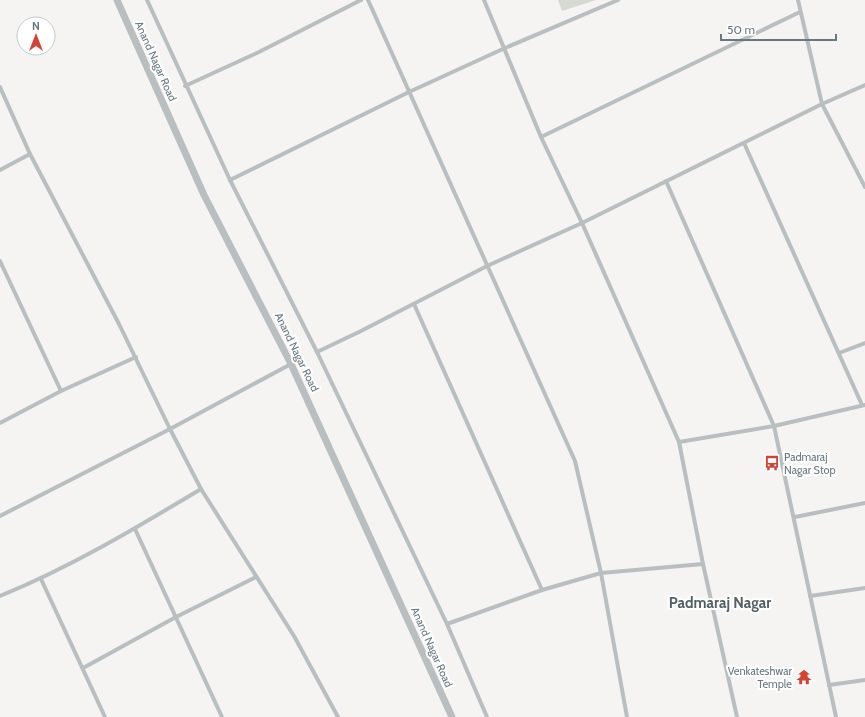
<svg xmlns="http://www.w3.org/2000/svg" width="865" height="717" viewBox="0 0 865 717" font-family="Cabin,sans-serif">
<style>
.green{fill:#d5d9d1}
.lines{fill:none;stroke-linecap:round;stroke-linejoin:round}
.minor{stroke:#b9bfc1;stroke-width:4}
.tertiary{stroke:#b9bfc1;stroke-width:7}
.labels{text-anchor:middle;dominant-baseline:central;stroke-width:4;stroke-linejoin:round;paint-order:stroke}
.street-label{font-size:11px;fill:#667880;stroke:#fff}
.poi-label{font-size:11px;fill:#667880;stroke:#fff;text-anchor:start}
.district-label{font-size:15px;font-weight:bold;fill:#546066;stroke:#fff}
</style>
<rect width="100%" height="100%" fill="#f5f4f2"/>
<polygon class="green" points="558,0 596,0 562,11"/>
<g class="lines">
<g class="minor">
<polyline points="147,0 230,180 317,352 447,624 487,717"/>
<polyline points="368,0 575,461 601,573 627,717"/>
<polyline points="484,0 541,137 582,223 679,442 703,564"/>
<polyline points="798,0 822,104 865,187"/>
<polyline points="185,86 259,52 361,0"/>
<polyline points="0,87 30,154 119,324 170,429 201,489 294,636 338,717"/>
<polyline points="541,137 800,12"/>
<polyline points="744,143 862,405"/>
<polyline points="0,170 30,154"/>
<polyline points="230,180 409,92 505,48 618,0"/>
<polyline points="666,181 774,426 836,717"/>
<polyline points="0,261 61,391"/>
<polyline points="414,304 542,590"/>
<polyline points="317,352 361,331 487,266 582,223 822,104 865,85"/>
<polyline points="839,353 865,343"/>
<polyline points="0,423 61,391 136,357"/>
<polyline points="679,442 774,426 865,405"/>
<polyline points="0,516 170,429 291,364"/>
<polyline points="795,517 865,503"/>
<polyline points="135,529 222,717"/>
<polyline points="41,579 105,717"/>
<path d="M0,596C71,567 136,528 201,489"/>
<polyline points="810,596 865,588"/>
<polyline points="447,624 542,590 601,573 703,564 737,717"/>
<polyline points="83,668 176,617 256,577"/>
<polyline points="829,685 865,680"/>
</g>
<polyline class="tertiary" points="117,0 204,195 291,364 452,717"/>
</g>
<defs>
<g id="bus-bare" transform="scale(1.2)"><path d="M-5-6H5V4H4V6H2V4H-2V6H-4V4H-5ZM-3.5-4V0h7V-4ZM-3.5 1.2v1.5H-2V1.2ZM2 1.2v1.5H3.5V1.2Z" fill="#d34233" stroke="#fff" stroke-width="2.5" paint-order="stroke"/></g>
<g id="temple-bare" transform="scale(1.2)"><path d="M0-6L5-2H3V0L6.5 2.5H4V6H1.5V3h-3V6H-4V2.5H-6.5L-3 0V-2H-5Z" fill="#d34233" stroke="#fff" stroke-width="2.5" paint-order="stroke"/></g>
</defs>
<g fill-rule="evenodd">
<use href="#bus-bare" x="772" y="463"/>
<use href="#temple-bare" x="804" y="677"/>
</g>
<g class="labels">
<g class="street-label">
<text transform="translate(156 61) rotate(66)">Anand Nagar Road</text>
<text transform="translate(297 352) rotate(64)">Anand Nagar Road</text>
<text transform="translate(432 647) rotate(66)">Anand Nagar Road</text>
</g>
<g class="poi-label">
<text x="784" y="457">Padmaraj<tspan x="784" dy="13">Nagar Stop</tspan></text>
<text x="792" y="671" text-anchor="end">Venkateshwar<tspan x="792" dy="13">Temple</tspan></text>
</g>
<g class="district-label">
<text x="720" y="603">Padmaraj Nagar</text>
</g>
</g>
<g transform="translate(36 36)"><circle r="19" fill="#ffffff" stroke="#c2c9cc"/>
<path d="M0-3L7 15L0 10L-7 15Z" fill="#d34233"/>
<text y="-6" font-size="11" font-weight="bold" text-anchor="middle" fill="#667880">N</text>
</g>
<path d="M721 34v6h115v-6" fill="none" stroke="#667880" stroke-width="2"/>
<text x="727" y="34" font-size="12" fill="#667880" stroke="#ffffff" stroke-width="3" paint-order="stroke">50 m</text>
</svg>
